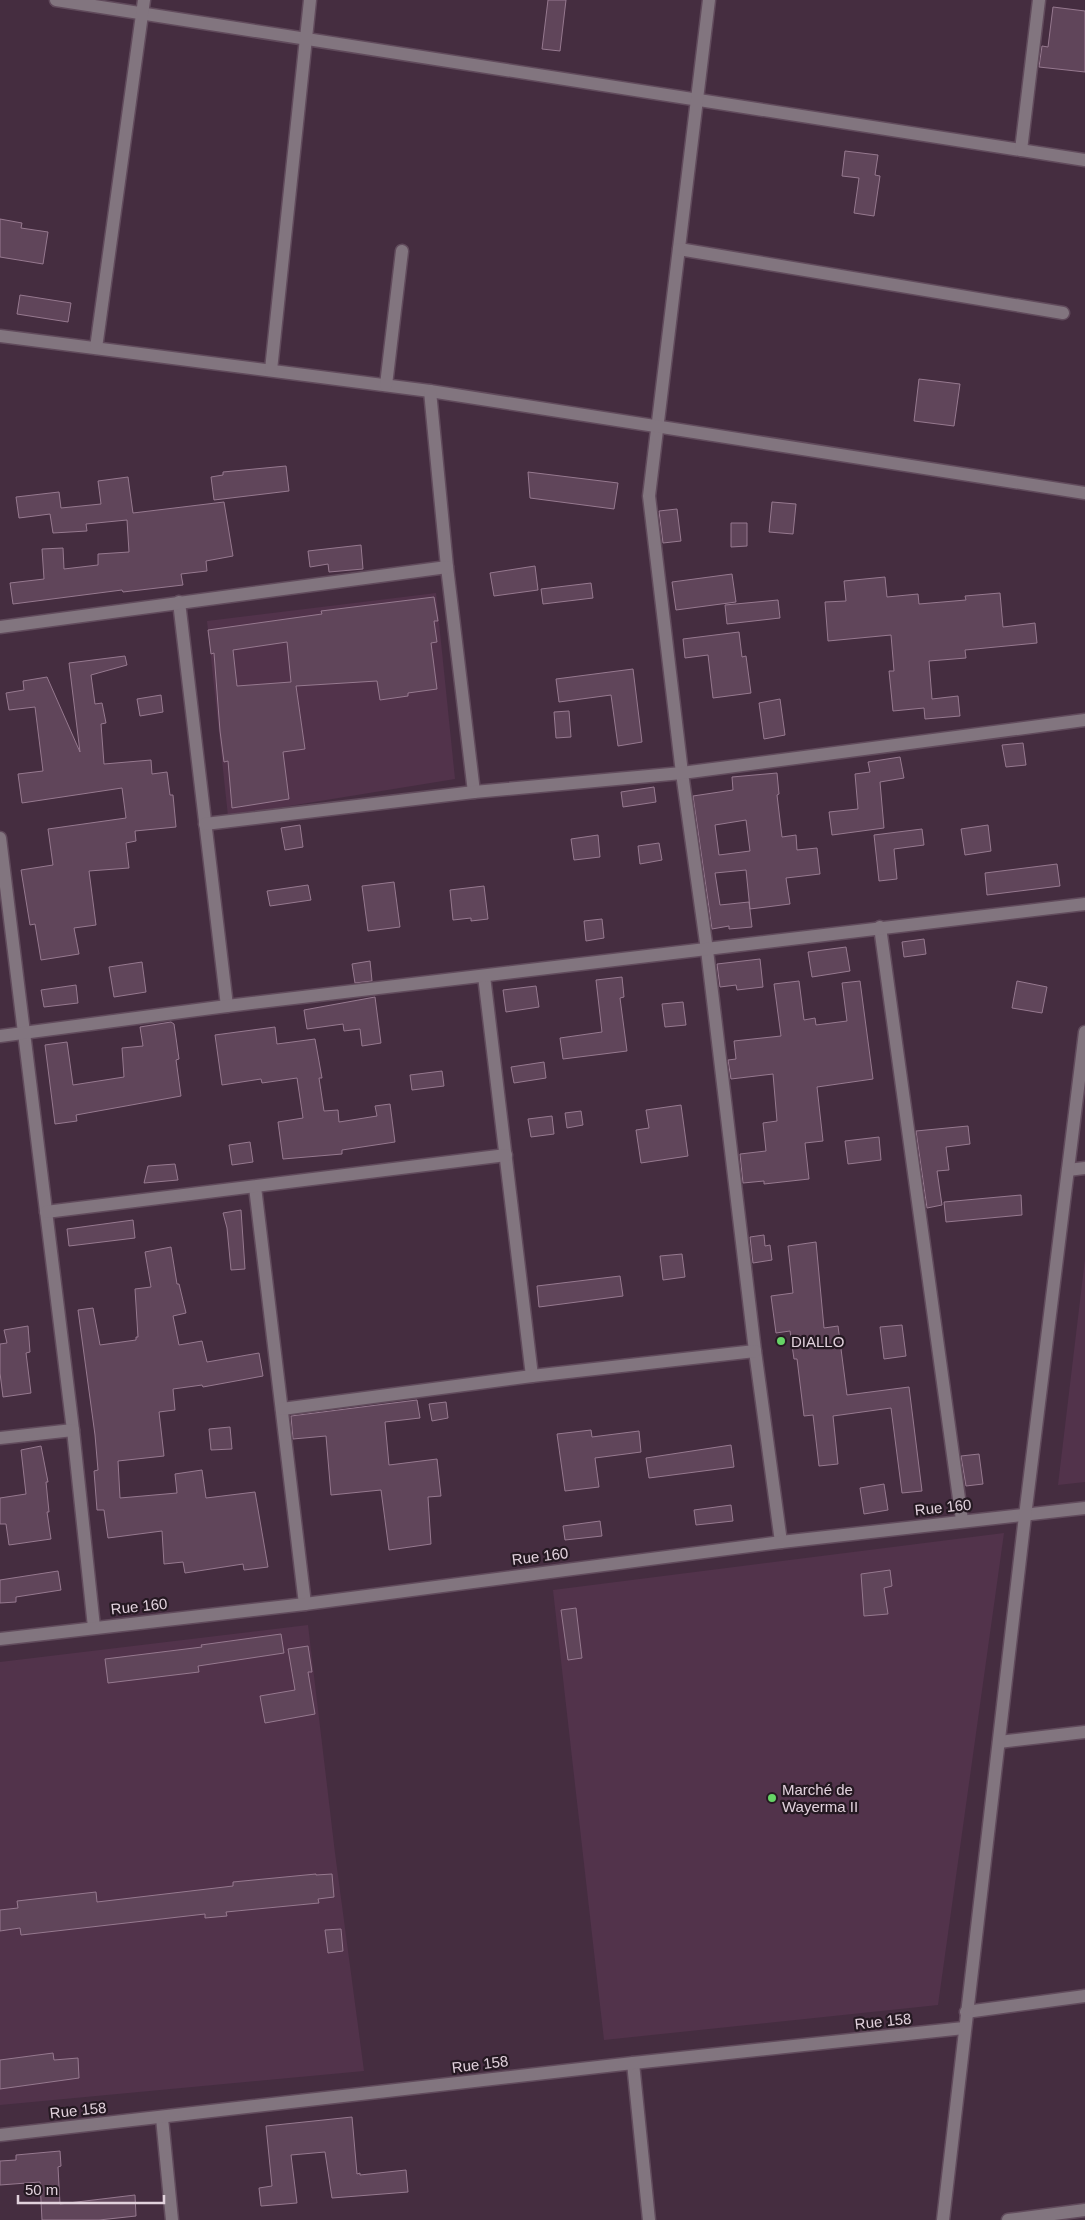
<svg xmlns="http://www.w3.org/2000/svg" width="1085" height="2220" viewBox="0 0 1085 2220" font-family="Helvetica,sans-serif">
<style>
.built{fill:#52334b}
.building{fill:#60455a;stroke:#96798f;fill-rule:evenodd}
.lines{fill:none;stroke-linecap:round;stroke-linejoin:round}
.minor-casing{stroke:#614b5c;stroke-width:15}
.minor{stroke:#82757f;stroke-width:12}
.poi-dot{fill:#66d466;stroke:#251922;stroke-width:2}
.labels{text-anchor:middle;dominant-baseline:central;stroke-width:4.5;stroke-linejoin:round;paint-order:stroke}
.poi-label{font-size:15px;fill:#e1d1dc;stroke:#251922;text-anchor:start}
.street-label{font-size:15px;fill:#e1d1dc;stroke:#251922}
</style>
<rect width="100%" height="100%" fill="#452d40"/>
<g class="built">
<polygon points="436,593 455,779 228,816 207,621"/>
<polygon points="1085,1259 1085,1482 1058,1485"/>
<polygon points="1004,1533 938,2005 604,2040 553,1590"/>
<polygon points="308,1625 335,1853 364,2071 0,2105 0,1662"/>
</g>
<g class="building">
<polygon points="548,0 566,0 560,51 542,49"/>
<polygon points="1053,7 1085,11 1085,72 1039,67 1042,46 1048,47"/>
<polygon points="845,151 878,155 875,175 880,176 874,216 854,213 859,178 842,176"/>
<polygon points="0,219 22,223 21,228 48,232 43,264 0,257"/>
<polygon points="20,295 71,303 68,322 17,314"/>
<polygon points="919,379 960,384 954,426 914,421"/>
<polygon points="286,466 289,491 214,500 211,477 223,475 223,472"/>
<polygon points="528,472 618,483 614,509 530,498"/>
<polygon points="128,477 133,513 224,502 233,556 206,561 207,571 181,574 183,585 123,592 122,590 13,604 10,583 44,579 42,549 63,548 64,569 98,565 98,554 129,552 127,520 86,524 87,531 53,533 50,514 19,518 16,497 59,492 61,508 101,504 98,481"/>
<polygon points="772,502 796,504 793,534 769,532"/>
<polygon points="677,509 681,541 663,543 659,511"/>
<polygon points="731,523 747,523 747,546 731,547"/>
<polygon points="361,545 363,569 329,572 328,564 310,567 308,551"/>
<polygon points="535,566 538,590 494,596 490,573"/>
<polygon points="732,574 736,602 676,610 672,582"/>
<polygon points="885,577 887,597 918,594 919,604 966,600 965,596 1000,593 1003,627 1035,623 1037,643 965,650 966,658 929,661 932,699 958,696 960,716 925,719 924,708 893,711 889,671 894,671 891,635 828,641 825,602 846,601 844,581"/>
<polygon points="591,583 593,598 543,604 541,589"/>
<path d="M434,597L438,621H434L437,642L431,643L437,689L408,693V696L380,700L377,681L296,686L305,749L283,752L289,799L232,808L228,761L224,762L220,731L214,653L211,654L208,630L322,614L321,611ZM287,642L291,682L237,686L233,650Z"/>
<polygon points="778,600 780,618 727,624 725,605"/>
<polygon points="739,632 742,657 746,656 751,693 713,698 708,655 685,658 683,639"/>
<polygon points="125,656 127,665 91,675 95,704 102,703 106,723 101,724 104,764 151,760 152,774 167,772 170,795 173,795 176,827 135,831 136,841 126,843 129,868 89,871 96,925 74,928 79,954 41,960 35,924 30,925 21,870 53,865 48,829 126,818 122,788 22,803 18,774 43,771 35,707 9,710 6,693 24,690 23,681 47,677 80,752 69,663"/>
<polygon points="633,669 642,742 618,746 611,695 559,702 556,679"/>
<polygon points="161,695 163,712 140,716 137,699"/>
<polygon points="780,699 785,735 764,739 759,703"/>
<polygon points="569,711 571,737 556,738 554,712"/>
<polygon points="1023,743 1026,765 1006,767 1002,745"/>
<polygon points="900,757 904,778 880,782 884,828 832,835 829,812 858,809 855,774 870,772 868,762"/>
<path d="M777,773L779,794L777,795L782,837L796,835L797,850L817,848L820,874L786,878L790,904L750,909L746,870L715,873L720,905L749,902L752,927L729,929V926L712,929L693,796L733,790L732,777ZM746,820L750,851L719,855L715,825Z"/>
<polygon points="654,787 656,802 623,807 621,792"/>
<polygon points="300,825 303,847 285,850 281,828"/>
<polygon points="988,825 991,851 965,855 961,829"/>
<polygon points="922,829 924,845 894,849 897,879 879,881 874,835"/>
<polygon points="598,835 600,857 574,860 571,839"/>
<polygon points="659,843 662,860 640,864 638,846"/>
<polygon points="1057,864 1060,886 987,895 985,873"/>
<polygon points="394,882 400,927 368,931 362,886"/>
<polygon points="308,885 311,900 270,906 267,891"/>
<polygon points="484,886 488,919 471,921 471,918 453,920 450,890"/>
<polygon points="602,919 604,938 586,941 584,921"/>
<polygon points="924,939 926,954 904,957 902,942"/>
<polygon points="846,947 850,971 812,977 808,952"/>
<polygon points="760,959 763,987 737,990 736,985 720,987 717,964"/>
<polygon points="370,961 372,981 355,983 352,964"/>
<polygon points="142,962 146,992 114,997 109,967"/>
<polygon points="622,977 624,997 620,998 627,1051 563,1059 560,1038 602,1032 596,980"/>
<polygon points="799,981 804,1020 815,1018 816,1025 847,1021 842,983 860,981 873,1079 817,1087 823,1141 805,1143 809,1179 764,1184 764,1181 743,1183 740,1154 766,1151 763,1123 777,1121 773,1074 731,1079 728,1060 736,1059 734,1041 781,1036 774,984"/>
<polygon points="1017,981 1047,987 1042,1013 1012,1008"/>
<polygon points="76,985 78,1003 44,1007 41,990"/>
<polygon points="536,986 539,1007 506,1012 503,990"/>
<polygon points="375,997 381,1043 362,1046 360,1029 344,1031 343,1024 307,1029 304,1010"/>
<polygon points="683,1002 686,1025 665,1027 662,1004"/>
<polygon points="171,1022 174,1024 179,1059 176,1060 181,1096 76,1115 77,1121 55,1124 45,1045 67,1042 73,1085 124,1077 122,1048 143,1046 140,1027"/>
<polygon points="275,1027 277,1044 315,1039 322,1078 319,1078 324,1111 338,1110 339,1122 377,1116 375,1106 390,1104 395,1142 342,1150 342,1154 283,1159 278,1122 303,1118 297,1078 262,1083 261,1079 222,1085 215,1035"/>
<polygon points="544,1062 546,1078 514,1083 511,1067"/>
<polygon points="442,1071 444,1086 412,1090 410,1075"/>
<polygon points="681,1105 688,1156 641,1163 636,1130 649,1128 646,1110"/>
<polygon points="581,1111 583,1125 567,1128 565,1113"/>
<polygon points="552,1116 554,1134 531,1137 528,1119"/>
<polygon points="968,1126 970,1144 946,1147 949,1170 937,1171 942,1205 927,1208 916,1131"/>
<polygon points="879,1137 881,1160 848,1164 845,1141"/>
<polygon points="250,1142 253,1162 232,1165 229,1145"/>
<polygon points="175,1164 178,1180 144,1183 148,1166"/>
<polygon points="1021,1195 1022,1215 946,1222 944,1202"/>
<polygon points="241,1210 245,1269 231,1270 227,1228 223,1213"/>
<polygon points="133,1220 135,1238 69,1246 67,1229"/>
<polygon points="764,1235 765,1246 770,1245 772,1260 753,1263 750,1237"/>
<polygon points="816,1242 824,1328 838,1326 847,1395 909,1387 922,1491 902,1493 891,1408 833,1416 838,1464 819,1466 813,1415 804,1416 797,1359 794,1359 790,1331 776,1333 771,1296 793,1293 788,1246"/>
<polygon points="171,1247 177,1284 179,1284 186,1313 173,1316 179,1345 202,1341 207,1362 259,1353 263,1376 203,1387 202,1385 173,1389 175,1410 159,1412 164,1456 118,1461 120,1498 177,1493 175,1474 202,1470 206,1498 255,1492 268,1567 244,1570 243,1564 185,1573 183,1562 164,1564 162,1531 108,1538 104,1510 97,1510 94,1471 98,1470 95,1435 78,1310 93,1308 100,1345 136,1340 136,1337 138,1337 135,1289 151,1287 145,1252"/>
<polygon points="682,1254 685,1277 663,1280 660,1256"/>
<polygon points="620,1276 623,1296 539,1307 537,1286"/>
<polygon points="902,1325 906,1356 884,1359 880,1327"/>
<polygon points="28,1326 30,1352 26,1353 31,1393 3,1397 0,1373 0,1344 7,1343 4,1330"/>
<polygon points="417,1400 420,1418 385,1422 389,1465 437,1459 441,1496 428,1497 431,1544 389,1550 381,1490 331,1495 326,1436 293,1439 291,1416"/>
<polygon points="446,1402 448,1418 432,1421 429,1404"/>
<polygon points="230,1427 232,1449 211,1450 209,1429"/>
<polygon points="591,1430 592,1437 639,1431 641,1452 595,1458 599,1487 565,1491 557,1434"/>
<polygon points="731,1445 734,1467 649,1478 646,1458"/>
<polygon points="41,1446 48,1482 46,1482 49,1512 47,1512 51,1539 9,1545 6,1524 0,1524 0,1498 26,1494 21,1450"/>
<polygon points="979,1454 983,1484 966,1486 961,1456"/>
<polygon points="884,1484 888,1510 864,1514 860,1488"/>
<polygon points="731,1505 733,1521 696,1525 694,1510"/>
<polygon points="600,1521 602,1536 565,1540 563,1526"/>
<polygon points="890,1570 892,1586 884,1588 888,1614 864,1616 861,1574"/>
<polygon points="58,1571 61,1590 16,1597 16,1602 0,1603 0,1580"/>
<polygon points="576,1608 582,1658 568,1660 561,1610"/>
<polygon points="281,1634 284,1653 198,1666 199,1672 108,1683 105,1659 202,1647 201,1645"/>
<polygon points="308,1646 312,1672 308,1672 315,1714 265,1723 260,1696 295,1690 288,1649"/>
<polygon points="316,1874 316,1875 332,1874 334,1897 318,1899 319,1903 226,1912 227,1916 205,1918 205,1914 21,1935 20,1928 0,1931 0,1910 18,1908 17,1901 96,1892 97,1902 233,1886 233,1882"/>
<polygon points="341,1929 343,1951 328,1953 325,1930"/>
<polygon points="53,2053 54,2060 78,2058 79,2078 0,2089 0,2060"/>
<polygon points="352,2117 357,2174 360,2173 360,2175 406,2170 408,2192 332,2198 325,2152 291,2155 297,2203 261,2206 259,2188 272,2186 266,2126"/>
<polygon points="60,2151 61,2166 58,2167 60,2204 135,2195 136,2216 99,2220 42,2220 40,2182 0,2185 0,2161 16,2160 16,2155"/>
</g>
<g class="lines">
<g class="minor-casing">
<g id="minor">
<polyline points="56,0 1085,160"/>
<polyline points="709,0 649,496 682,773 707,950 755,1351 781,1542"/>
<polyline points="1021,150 1039,0"/>
<polyline points="679,249 1063,313"/>
<polyline points="0,336 430,391 1085,493"/>
<polyline points="96,348 144,0"/>
<polyline points="271,370 310,0"/>
<polyline points="386,385 402,251"/>
<polyline points="430,391 447,567 474,792"/>
<polyline points="179,602 227,1006"/>
<polyline points="0,627 447,567"/>
<polyline points="205,824 474,792 682,773 1085,720"/>
<polyline points="0,838 73,1430 94,1627"/>
<polyline points="880,927 962,1520"/>
<polyline points="484,976 532,1376"/>
<polyline points="0,1036 227,1006 1085,904"/>
<polyline points="1068,1170 1085,1168"/>
<polyline points="255,1187 305,1604"/>
<polyline points="46,1212 506,1155"/>
<polyline points="282,1409 532,1376 755,1351"/>
<polyline points="0,1438 73,1430"/>
<polyline points="0,1639 305,1604 781,1542 1085,1508"/>
<polyline points="999,1742 1085,1732"/>
<polyline points="966,2012 1085,1996"/>
<polyline points="633,2063 649,2220"/>
<polyline points="162,2118 172,2220"/>
<polyline points="0,2135 633,2063 964,2028"/>
<polyline points="943,2220 1025,1516 1085,1032"/>
<polyline points="1008,2220 1085,2210"/>
</g>
</g>
<use href="#minor" class="minor"/>
</g>
<g class="poi-dot">
<circle cx="781" cy="1341" r="5"/>
<circle cx="772" cy="1798" r="5"/>
</g>
<g class="labels">
<g class="poi-label">
<text x="791" y="1341">DIALLO</text>
<text x="782" y="1789">Marché de<tspan x="782" dy="17">Wayerma II</tspan></text>
</g>
<g class="street-label">
<text transform="translate(943 1507) rotate(-6)">Rue 160</text>
<text transform="translate(540 1556) rotate(-7)">Rue 160</text>
<text transform="translate(139 1606) rotate(-6)">Rue 160</text>
<text transform="translate(883 2021) rotate(-6)">Rue 158</text>
<text transform="translate(480 2064) rotate(-7)">Rue 158</text>
<text transform="translate(78 2110) rotate(-6)">Rue 158</text>
</g>
</g>
<path d="M18 2195v8h146v-8" fill="none" stroke="#e1d1dc" stroke-width="2.5"/>
<text x="25" y="2195" font-size="15" fill="#e1d1dc" stroke="#251922" stroke-width="4" paint-order="stroke">50 m</text>
</svg>
